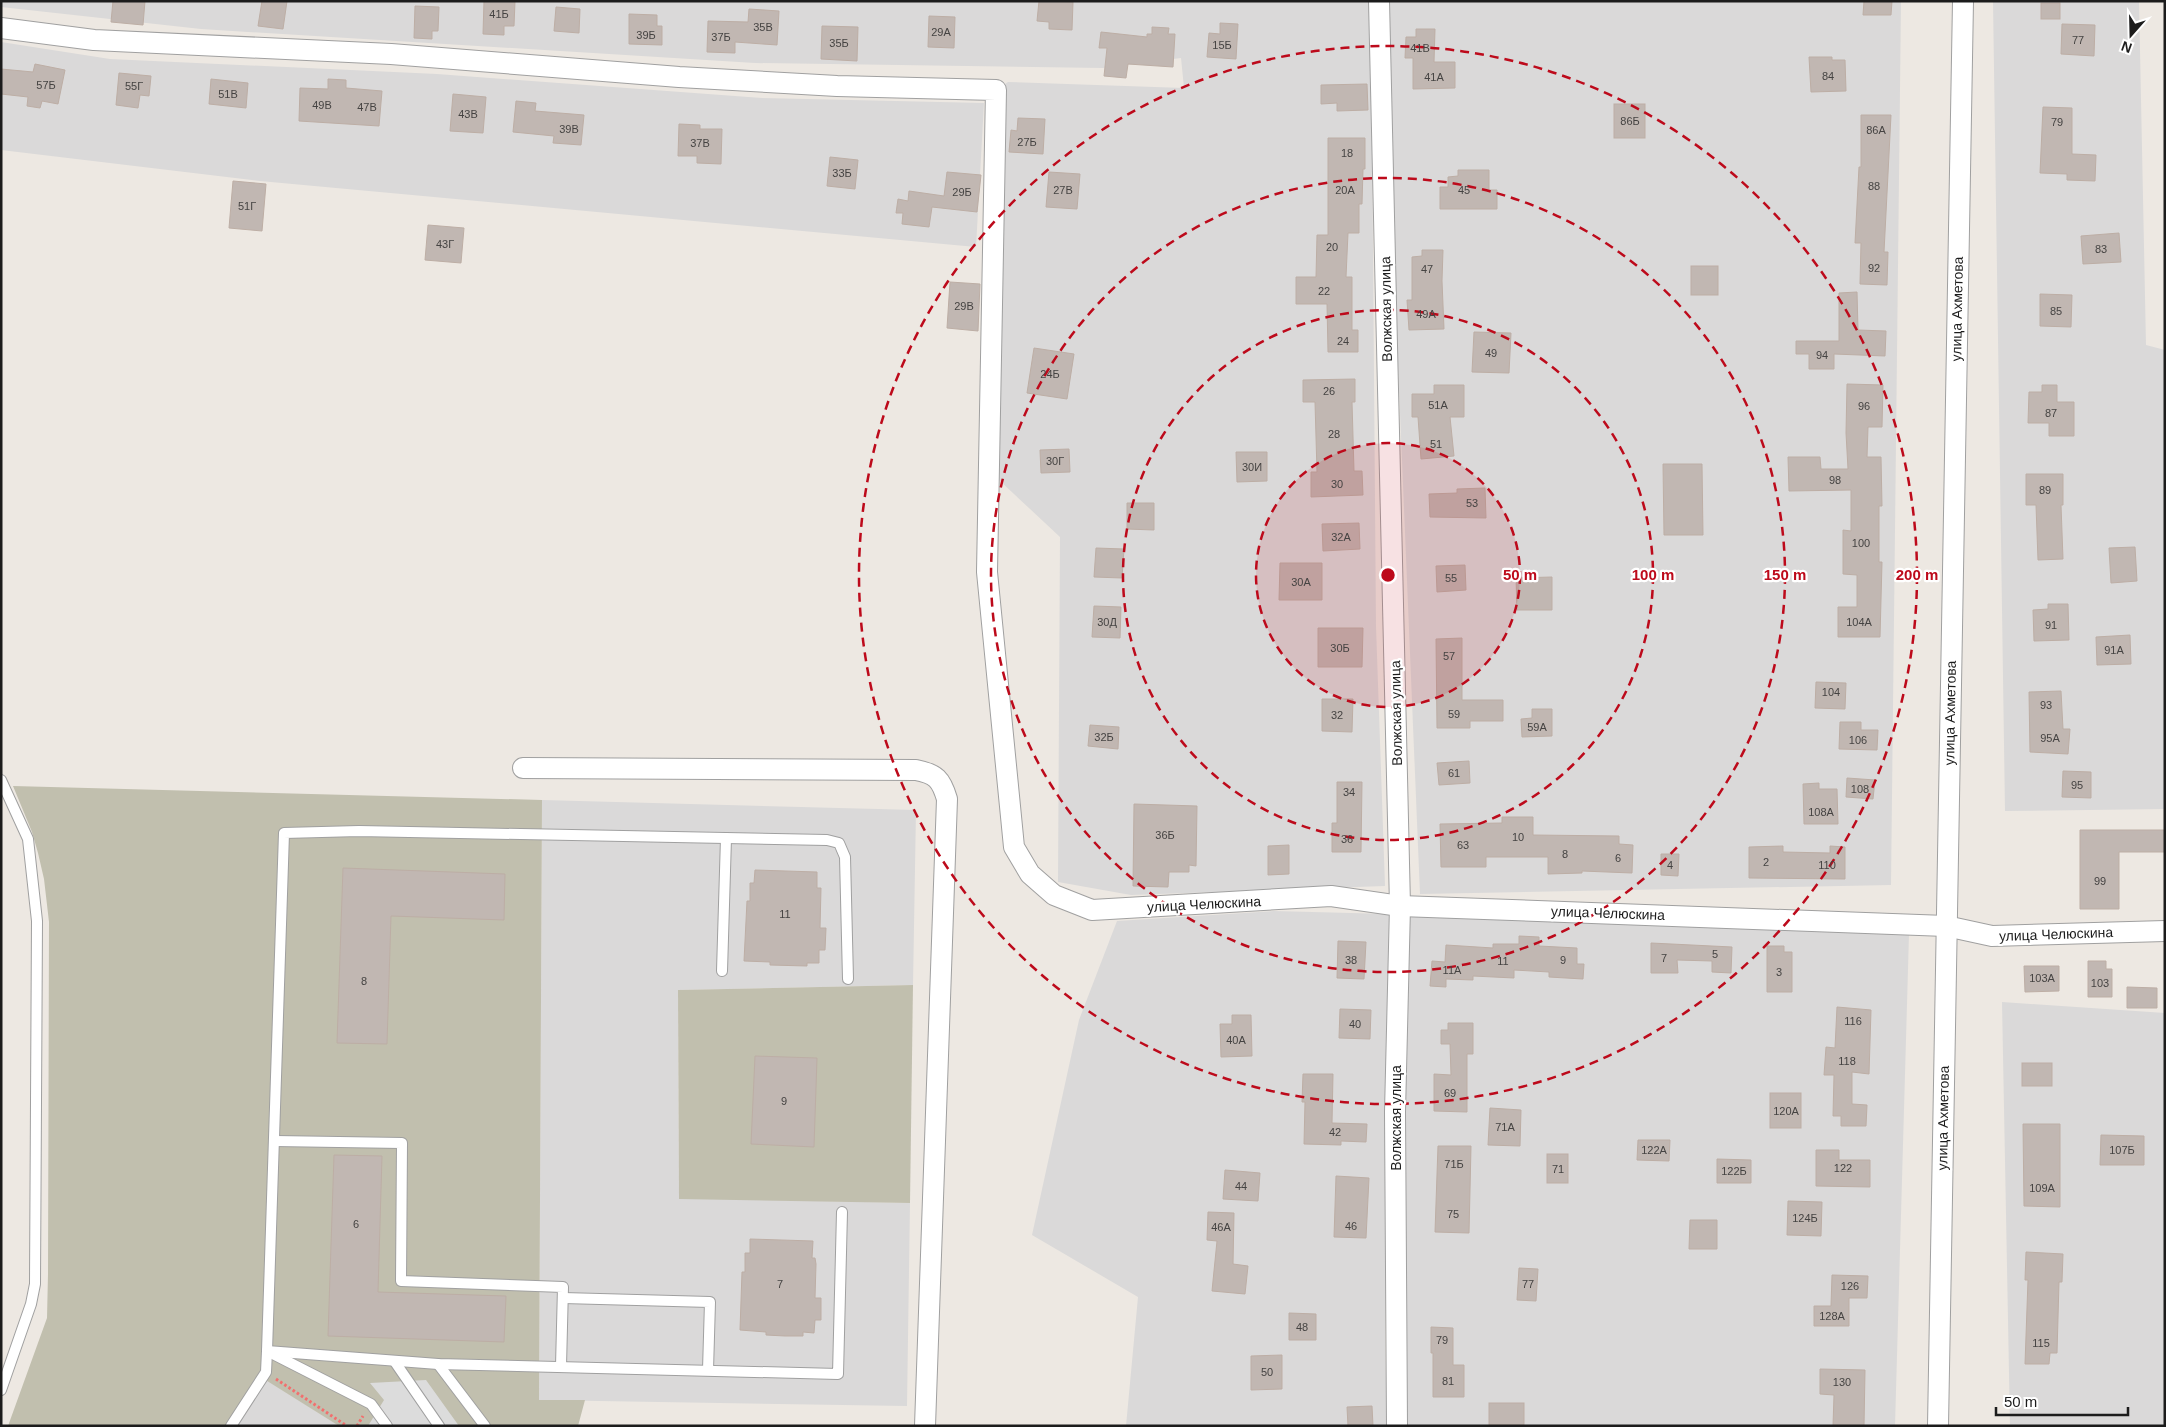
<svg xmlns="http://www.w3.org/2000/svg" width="2166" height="1427" viewBox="0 0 2166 1427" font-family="Arial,sans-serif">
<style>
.residential{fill:#dad9d9}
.construction{fill:#c1bfae}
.parking{fill:#dcdcdc}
.building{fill:#c1b7b2;stroke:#bdaea5}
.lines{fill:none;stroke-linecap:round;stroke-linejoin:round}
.service-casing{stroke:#a0a0a0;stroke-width:12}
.minor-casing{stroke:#a0a0a0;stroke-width:22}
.path{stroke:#f26f6e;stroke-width:3;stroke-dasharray:2.5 2.5;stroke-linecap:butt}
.service{stroke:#fff;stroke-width:10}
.minor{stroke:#fff;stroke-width:20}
.ring{fill:none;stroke:#bd0a1b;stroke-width:2.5;stroke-dasharray:9 6}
.labels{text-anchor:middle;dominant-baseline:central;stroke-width:4.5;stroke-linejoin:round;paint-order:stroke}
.number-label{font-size:11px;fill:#454342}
.street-label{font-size:14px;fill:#1c1c1c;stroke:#fff}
.centre{fill:#bd0a1b;stroke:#fff;stroke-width:2.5}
.ring-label{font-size:15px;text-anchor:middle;font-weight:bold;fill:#bd0a1b;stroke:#fff;stroke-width:4.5;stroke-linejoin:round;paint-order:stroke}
</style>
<rect width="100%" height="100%" fill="#ede8e2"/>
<g class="residential">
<polygon points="1,1 1371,1 1376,626 1385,886 1131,895 1058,882 1060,537 999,480 996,90 1008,82 1184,88 1181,58 1103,68 755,63 201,29 1,7"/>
<polygon points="1386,1 1901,1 1891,885 1420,894 1392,220"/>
<polygon points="1993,1 2139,1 2146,345 2165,350 2165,809 2005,811"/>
<polygon points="1,42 110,59 437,74 762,98 984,103 976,247 260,181 1,150"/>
<polygon points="542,800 916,810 913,985 678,990 679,1198 910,1203 907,1406 539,1400"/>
<polygon points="1274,911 1389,914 1385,1336 1387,1426 1126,1426 1138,1297 1032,1235 1079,1020 1117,921"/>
<polygon points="1406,914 1909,934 1895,1426 1405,1426"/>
<polygon points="2002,1002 2165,1013 2165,1426 2010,1426"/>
<polygon points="264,1378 339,1426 232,1426"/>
</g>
<g class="construction">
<polygon points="13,786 542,800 539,1400 585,1400 578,1426 339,1426 264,1379 232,1426 8,1426 47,1318 48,1274 49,922 44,879 38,853 32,832"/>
<polygon points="913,985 910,1203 679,1199 678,990"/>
</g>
<polygon class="parking" points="426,1380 459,1426 368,1426 384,1400 370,1383"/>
<g class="building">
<polygon points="113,1 145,1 143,25 111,22"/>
<polygon points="262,1 287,1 283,29 258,26"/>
<polygon points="484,1 515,1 514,26 504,26 504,35 483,34"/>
<polygon points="1039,1 1073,2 1072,30 1049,29 1049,22 1037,21"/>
<polygon points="1864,1 1892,1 1891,15 1863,15"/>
<rect x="2041" y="3" width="19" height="16"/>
<polygon points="415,6 439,7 438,31 432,31 432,39 414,38"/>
<polygon points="556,7 580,9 579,33 554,31"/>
<polygon points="749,9 779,11 777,45 735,42 735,53 707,52 708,21 748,22"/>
<polygon points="629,14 657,15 657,26 662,26 662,45 629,44"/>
<polygon points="929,16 955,17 954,48 928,47"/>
<polygon points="1220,23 1238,24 1236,59 1207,57 1209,33 1220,34"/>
<polygon points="2062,24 2095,25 2094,56 2061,54"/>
<polygon points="822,26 858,27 857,61 821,59"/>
<polygon points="1152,27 1169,28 1168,34 1175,34 1173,67 1128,64 1126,78 1104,76 1107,48 1099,48 1101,32 1147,37 1147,34 1152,34"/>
<polygon points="1416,29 1435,29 1434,62 1455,62 1455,88 1413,89 1413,58 1405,58 1406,37 1416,37"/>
<polygon points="1809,57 1832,57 1832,60 1845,60 1846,91 1811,92"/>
<polygon points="35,64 65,70 58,104 42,101 40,108 27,106 28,97 1,94 1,69 33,72"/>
<polygon points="119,73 151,76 149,96 140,95 138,108 116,105"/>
<polygon points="211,79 248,83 246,108 209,104"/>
<polygon points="328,79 346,80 346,88 382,91 379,126 299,121 300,88 328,89"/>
<polygon points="1367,84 1368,110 1337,111 1337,103 1321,104 1321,85"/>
<polygon points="453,94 486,97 483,133 450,131"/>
<polygon points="516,101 536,103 535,111 584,115 581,145 553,143 554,136 513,132"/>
<rect x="1614" y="104" width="31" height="34"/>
<polygon points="2043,107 2072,108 2072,154 2096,155 2095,181 2067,180 2067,174 2040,173"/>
<polygon points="1861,115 1891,115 1884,252 1888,252 1887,285 1860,284 1861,243 1855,243 1859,167 1861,167"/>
<polygon points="1018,118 1045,119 1043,154 1009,152 1011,130 1017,131"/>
<polygon points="679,124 700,125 700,129 722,129 721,164 697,163 697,156 678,156"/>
<polygon points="1328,138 1365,138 1365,169 1363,169 1362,204 1359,204 1359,233 1348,233 1346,277 1352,277 1352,330 1358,330 1358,352 1328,352 1327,304 1296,304 1296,277 1316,277 1317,235 1328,235"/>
<polygon points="830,157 858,160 855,189 827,186"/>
<polygon points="1458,170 1489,170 1489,190 1497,190 1497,209 1440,209 1440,187 1448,187 1448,177 1458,176"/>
<polygon points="947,172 981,175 977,212 932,207 929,227 902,224 903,213 896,213 898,199 908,201 909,191 944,196"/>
<polygon points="1049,172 1080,174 1077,209 1046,207"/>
<polygon points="233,181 266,184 262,231 229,228"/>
<polygon points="428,225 464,228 461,263 425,260"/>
<polygon points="2119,233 2121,262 2083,264 2081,236"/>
<polygon points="1422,250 1443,250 1442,281 1444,329 1409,330 1407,300 1412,300 1412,257 1422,256"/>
<rect x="1691" y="266" width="27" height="29"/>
<polygon points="950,282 980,284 978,331 947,328"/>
<polygon points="1857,292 1858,330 1886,331 1885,356 1834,354 1834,369 1809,369 1809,354 1796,354 1796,341 1839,341 1839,293"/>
<polygon points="2040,294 2072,295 2071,327 2040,326"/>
<polygon points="1474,332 1511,333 1509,373 1472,372"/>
<polygon points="1034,348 1074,354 1067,399 1027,393"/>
<polygon points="1355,379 1355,402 1352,402 1354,471 1362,471 1363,495 1311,497 1311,472 1317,472 1315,402 1303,402 1303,380"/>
<polygon points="1847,384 1883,385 1882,427 1868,427 1867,457 1881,457 1882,506 1879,506 1879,562 1882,562 1880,637 1838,637 1838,607 1857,607 1857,575 1843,574 1843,530 1851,531 1851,490 1789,491 1788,457 1820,457 1821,469 1848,469 1846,433"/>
<polygon points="1434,385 1464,385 1464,417 1450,417 1454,456 1421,459 1418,417 1412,417 1412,394 1434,394"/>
<polygon points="2042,385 2057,385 2057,402 2074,402 2074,436 2049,436 2049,423 2028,423 2029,392 2042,392"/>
<polygon points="1069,449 1070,472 1041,473 1040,450"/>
<polygon points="1236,452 1267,452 1267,481 1237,482"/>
<polygon points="1663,464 1702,464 1703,535 1664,535"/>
<polygon points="2026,474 2063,474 2063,505 2061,505 2063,559 2038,560 2036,505 2026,505"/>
<polygon points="1485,488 1486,518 1430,517 1429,494 1457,493 1457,489"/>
<polygon points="1127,503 1154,503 1154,530 1127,529"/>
<polygon points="1359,523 1360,549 1323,551 1322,524"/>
<polygon points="2135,547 2137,581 2111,583 2109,548"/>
<polygon points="1096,548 1124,549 1122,578 1094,577"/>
<polygon points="1280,563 1322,563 1322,600 1279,600"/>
<polygon points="1465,565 1466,590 1437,592 1436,566"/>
<polygon points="1552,577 1552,610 1517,610 1516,578"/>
<polygon points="2048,604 2068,604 2069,640 2034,641 2033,610 2048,609"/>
<polygon points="1094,606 1121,607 1120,638 1092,637"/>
<polygon points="1318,628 1363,628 1362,667 1318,667"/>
<polygon points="2130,635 2131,664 2097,665 2096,637"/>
<polygon points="1462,638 1462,700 1503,700 1503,721 1470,721 1470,728 1437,728 1436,639"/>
<polygon points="1816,682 1846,683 1845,709 1815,708"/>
<polygon points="2061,691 2063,729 2070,729 2068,754 2030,752 2029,692"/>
<polygon points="1322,699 1353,699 1352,732 1322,731"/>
<polygon points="1532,709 1552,709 1552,736 1522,737 1521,719 1532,718"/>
<polygon points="1840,722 1861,722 1861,730 1878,730 1877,750 1839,749"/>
<polygon points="1090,725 1119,727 1118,749 1088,746"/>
<polygon points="1469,761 1470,783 1439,785 1437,763"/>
<polygon points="2063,771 2091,772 2091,798 2062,797"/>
<polygon points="1847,778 1875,780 1873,799 1846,797"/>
<polygon points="1337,782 1362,782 1361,852 1332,852 1332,823 1337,823"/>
<polygon points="1819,783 1819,789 1837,789 1838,824 1804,824 1803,784"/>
<polygon points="1134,804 1197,806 1196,866 1189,865 1189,872 1169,872 1168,887 1133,886"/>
<polygon points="1502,817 1533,817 1533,835 1619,836 1619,844 1633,845 1632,873 1582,871 1582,873 1548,874 1548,857 1486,857 1486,867 1441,867 1440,824 1502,823"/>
<polygon points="2080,830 2165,830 2165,852 2119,852 2119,909 2080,909"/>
<polygon points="1289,845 1289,874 1268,875 1268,846"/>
<polygon points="1783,846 1783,852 1830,853 1830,846 1845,847 1845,879 1749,878 1749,847"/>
<polygon points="1661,854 1679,854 1678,876 1661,875"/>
<polygon points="343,868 505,874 504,920 391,916 387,1044 337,1043"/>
<polygon points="755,870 817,872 817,888 821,888 820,928 826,928 825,950 819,950 819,963 807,963 807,966 770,965 770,962 744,961 747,901 750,901 750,883 754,883"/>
<polygon points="1519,936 1539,937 1539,946 1577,948 1577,964 1584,964 1583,979 1549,977 1549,972 1514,970 1514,978 1473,976 1473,980 1446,979 1446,987 1430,986 1432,961 1445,962 1446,945 1493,948 1493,944 1519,944"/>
<polygon points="1338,941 1366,942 1364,979 1337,978"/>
<polygon points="1651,943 1732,947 1731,973 1712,972 1712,961 1677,960 1678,973 1651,973"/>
<polygon points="1767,946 1784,946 1784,952 1792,952 1792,992 1767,992"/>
<polygon points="2088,961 2106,961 2106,969 2112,969 2112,997 2088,997"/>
<polygon points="2024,966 2059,966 2059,991 2025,992"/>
<polygon points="2127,987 2157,988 2157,1008 2127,1008"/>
<polygon points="1837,1007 1871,1010 1869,1074 1852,1072 1852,1104 1867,1105 1866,1126 1841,1126 1841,1116 1833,1116 1834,1075 1824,1075 1826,1047 1835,1048"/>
<polygon points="1340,1009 1371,1010 1370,1039 1339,1038"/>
<polygon points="1232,1015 1251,1015 1252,1056 1221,1057 1220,1024 1232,1024"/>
<polygon points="1448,1023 1473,1023 1473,1054 1467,1054 1467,1112 1434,1111 1434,1074 1451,1075 1450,1044 1441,1044 1441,1030 1448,1030"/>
<polygon points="755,1056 817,1058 814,1147 751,1144"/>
<rect x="2022" y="1063" width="30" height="23"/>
<polygon points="1303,1074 1333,1074 1332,1123 1367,1124 1366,1142 1341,1141 1341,1145 1304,1144 1305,1102 1302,1102"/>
<rect x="1770" y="1093" width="31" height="35"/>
<polygon points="1490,1108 1521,1110 1520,1146 1488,1145"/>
<polygon points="2023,1124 2060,1124 2060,1207 2024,1206"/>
<polygon points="2101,1135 2144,1136 2144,1165 2100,1165"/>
<polygon points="1638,1140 1670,1140 1669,1161 1637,1160"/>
<polygon points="1438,1146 1471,1146 1469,1233 1435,1232"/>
<polygon points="1816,1150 1839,1150 1839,1160 1870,1160 1870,1187 1816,1186"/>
<rect x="1547" y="1154" width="21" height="29"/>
<polygon points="334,1155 382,1156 378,1292 506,1296 504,1342 328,1336"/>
<polygon points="1717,1159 1751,1160 1751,1183 1717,1183"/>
<polygon points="1225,1170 1260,1173 1258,1201 1223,1199"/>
<polygon points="1336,1176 1369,1178 1366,1238 1334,1237"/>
<polygon points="1788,1201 1822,1202 1821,1236 1787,1235"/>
<polygon points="1208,1212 1234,1213 1233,1264 1248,1266 1245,1294 1212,1291 1217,1241 1207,1240"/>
<polygon points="1690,1220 1717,1220 1717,1249 1689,1249"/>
<polygon points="750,1239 813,1241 812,1258 815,1258 816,1264 815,1298 821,1298 821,1320 815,1320 814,1333 803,1332 803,1336 785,1336 766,1335 766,1332 740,1330 742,1272 745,1272 745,1253 750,1253"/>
<polygon points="2026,1252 2063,1254 2062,1282 2059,1282 2057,1353 2050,1353 2049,1364 2025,1364 2028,1280 2025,1280"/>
<polygon points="1519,1268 1538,1269 1536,1301 1517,1300"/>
<polygon points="1832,1275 1868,1276 1867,1298 1849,1298 1849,1326 1814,1326 1814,1306 1831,1306"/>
<polygon points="1289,1313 1316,1314 1316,1340 1289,1340"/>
<polygon points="1431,1327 1453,1328 1453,1365 1464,1365 1464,1397 1433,1397 1433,1353 1431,1353"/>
<polygon points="1282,1355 1282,1389 1251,1390 1251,1356"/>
<polygon points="1820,1369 1865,1370 1864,1426 1833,1426 1834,1395 1820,1394"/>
<rect x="1489" y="1403" width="35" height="22"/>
<polygon points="1372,1406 1373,1426 1348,1426 1347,1407"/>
</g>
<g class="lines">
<g class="service-casing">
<g id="service">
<polyline points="1,780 28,839 37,921 35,1284 31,1304 1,1390"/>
<polyline points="722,971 726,838"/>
<polyline points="275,1141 402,1143 401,1281 563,1287 561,1366"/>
<polyline points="563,1298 710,1302 708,1370"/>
<polyline points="395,1362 439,1426"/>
<polyline points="438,1364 485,1426"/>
<polyline points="231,1426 266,1372 267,1351 438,1364 838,1374 842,1212"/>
<polyline points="387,1426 371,1404 267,1351 284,833 359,831 827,840 839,843 845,857 848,979"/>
</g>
</g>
<g class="minor-casing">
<g id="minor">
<polyline points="1379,1 1400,906 1395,1112 1397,1426"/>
<polyline points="1,28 94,40 391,54 679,77 837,86 996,90 987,572 1014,847 1030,874 1054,895 1092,910 1331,896 1400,906 1946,926 1992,936 2165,931"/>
<path d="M523,768L916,770C936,774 941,779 947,799L925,1426"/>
<polyline points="1938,1426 1963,1"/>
</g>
</g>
<g class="path">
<polyline points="276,1379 347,1426"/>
<polyline points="357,1426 363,1416"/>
</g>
<use href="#service" class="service"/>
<use href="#minor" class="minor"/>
</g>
<circle cx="1388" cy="575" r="132" fill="#bd0a1b" fill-opacity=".12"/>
<g class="ring">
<circle cx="1388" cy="575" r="132"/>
<circle cx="1388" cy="575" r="265"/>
<circle cx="1388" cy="575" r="397"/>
<circle cx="1388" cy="575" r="529"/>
</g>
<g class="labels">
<g class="number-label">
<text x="499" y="14">41Б</text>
<text x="763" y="27">35В</text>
<text x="941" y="32">29А</text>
<text x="646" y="35">39Б</text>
<text x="721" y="37">37Б</text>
<text x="2078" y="40">77</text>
<text x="839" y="43">35Б</text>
<text x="1222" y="45">15Б</text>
<text x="1420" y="48">41В</text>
<text x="1828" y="76">84</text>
<text x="1434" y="77">41А</text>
<text x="46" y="85">57Б</text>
<text x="134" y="86">55Г</text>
<text x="228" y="94">51В</text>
<text x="322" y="105">49В</text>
<text x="367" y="107">47В</text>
<text x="468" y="114">43В</text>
<text x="1630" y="121">86Б</text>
<text x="2057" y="122">79</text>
<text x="569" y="129">39В</text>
<text x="1876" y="130">86А</text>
<text x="1027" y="142">27Б</text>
<text x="700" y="143">37В</text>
<text x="1347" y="153">18</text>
<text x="842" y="173">33Б</text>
<text x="1874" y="186">88</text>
<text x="1063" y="190">27В</text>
<text x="1345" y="190">20А</text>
<text x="1464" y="190">45</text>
<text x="962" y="192">29Б</text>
<text x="247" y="206">51Г</text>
<text x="445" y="244">43Г</text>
<text x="1332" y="247">20</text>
<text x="2101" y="249">83</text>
<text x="1874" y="268">92</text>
<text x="1427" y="269">47</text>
<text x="1324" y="291">22</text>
<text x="964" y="306">29В</text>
<text x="2056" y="311">85</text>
<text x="1426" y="314">49А</text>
<text x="1343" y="341">24</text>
<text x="1491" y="353">49</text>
<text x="1822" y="355">94</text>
<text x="1050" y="374">24Б</text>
<text x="1329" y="391">26</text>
<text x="1438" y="405">51А</text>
<text x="1864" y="406">96</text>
<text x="2051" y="413">87</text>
<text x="1334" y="434">28</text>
<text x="1436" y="444">51</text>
<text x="1055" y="461">30Г</text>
<text x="1252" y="467">30И</text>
<text x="1835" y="480">98</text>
<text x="1337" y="484">30</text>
<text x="2045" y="490">89</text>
<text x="1472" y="503">53</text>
<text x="1341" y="537">32А</text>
<text x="1861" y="543">100</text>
<text x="1451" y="578">55</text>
<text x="1301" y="582">30А</text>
<text x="1107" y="622">30Д</text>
<text x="1859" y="622">104А</text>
<text x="2051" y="625">91</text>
<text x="1340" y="648">30Б</text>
<text x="2114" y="650">91А</text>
<text x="1449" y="656">57</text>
<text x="1831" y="692">104</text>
<text x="2046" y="705">93</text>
<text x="1454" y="714">59</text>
<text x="1337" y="715">32</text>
<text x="1537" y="727">59А</text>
<text x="1104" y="737">32Б</text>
<text x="2050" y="738">95А</text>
<text x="1858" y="740">106</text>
<text x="1454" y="773">61</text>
<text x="2077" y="785">95</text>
<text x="1860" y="789">108</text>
<text x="1349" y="792">34</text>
<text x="1821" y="812">108А</text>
<text x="1165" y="835">36Б</text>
<text x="1518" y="837">10</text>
<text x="1347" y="839">36</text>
<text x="1463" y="845">63</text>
<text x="1565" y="854">8</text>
<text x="1618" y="858">6</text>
<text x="1766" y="862">2</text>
<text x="1670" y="865">4</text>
<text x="1827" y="865">110</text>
<text x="2100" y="881">99</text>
<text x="785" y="914">11</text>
<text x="1715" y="954">5</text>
<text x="1664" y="958">7</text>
<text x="1351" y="960">38</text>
<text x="1563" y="960">9</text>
<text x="1503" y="961">11</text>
<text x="1452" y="970">11А</text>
<text x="1779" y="972">3</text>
<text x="2042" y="978">103А</text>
<text x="364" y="981">8</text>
<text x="2100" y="983">103</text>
<text x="1853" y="1021">116</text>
<text x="1355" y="1024">40</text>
<text x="1236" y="1040">40А</text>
<text x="1847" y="1061">118</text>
<text x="1450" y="1093">69</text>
<text x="784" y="1101">9</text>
<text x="1786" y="1111">120А</text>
<text x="1505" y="1127">71А</text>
<text x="1335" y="1132">42</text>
<text x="1654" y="1150">122А</text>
<text x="2122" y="1150">107Б</text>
<text x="1454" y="1164">71Б</text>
<text x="1843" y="1168">122</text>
<text x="1558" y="1169">71</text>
<text x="1734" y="1171">122Б</text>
<text x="1241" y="1186">44</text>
<text x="2042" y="1188">109А</text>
<text x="1453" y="1214">75</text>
<text x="1805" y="1218">124Б</text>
<text x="356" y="1224">6</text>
<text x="1351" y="1226">46</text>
<text x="1221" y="1227">46А</text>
<text x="780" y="1284">7</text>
<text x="1528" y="1284">77</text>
<text x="1850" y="1286">126</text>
<text x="1832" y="1316">128А</text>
<text x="1302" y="1327">48</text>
<text x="1442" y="1340">79</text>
<text x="2041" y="1343">115</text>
<text x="1267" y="1372">50</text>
<text x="1448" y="1381">81</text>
<text x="1842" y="1382">130</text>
</g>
<g class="street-label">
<text transform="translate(1386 309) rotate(-91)">Волжская улица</text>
<text transform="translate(1957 309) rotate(-89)">улица Ахметова</text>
<text transform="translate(1396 713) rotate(-91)">Волжская улица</text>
<text transform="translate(1950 713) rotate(-89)">улица Ахметова</text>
<text transform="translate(1204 904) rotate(-3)">улица Челюскина</text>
<text transform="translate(1608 913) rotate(2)">улица Челюскина</text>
<text transform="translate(2056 934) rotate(-2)">улица Челюскина</text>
<text transform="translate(1396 1118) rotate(-90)">Волжская улица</text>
<text transform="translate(1943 1118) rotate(-89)">улица Ахметова</text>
</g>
</g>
<circle cx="1388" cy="575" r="8" class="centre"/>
<g class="ring-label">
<text x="1520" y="580">50 m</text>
<text x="1653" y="580">100 m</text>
<text x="1785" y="580">150 m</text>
<text x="1917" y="580">200 m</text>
</g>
<rect width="2166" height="1427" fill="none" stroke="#1c1c1c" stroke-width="5"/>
<g transform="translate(2131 35) rotate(200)" stroke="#ffffff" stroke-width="4" paint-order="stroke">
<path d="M0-4L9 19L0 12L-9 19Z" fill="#1c1c1c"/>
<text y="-8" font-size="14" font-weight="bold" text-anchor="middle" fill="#1c1c1c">N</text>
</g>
<path d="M1996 1407v8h132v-8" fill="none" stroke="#1c1c1c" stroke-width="2.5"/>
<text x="2004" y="1407" font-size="15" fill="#1c1c1c" stroke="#ffffff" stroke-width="4" paint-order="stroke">50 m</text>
</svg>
